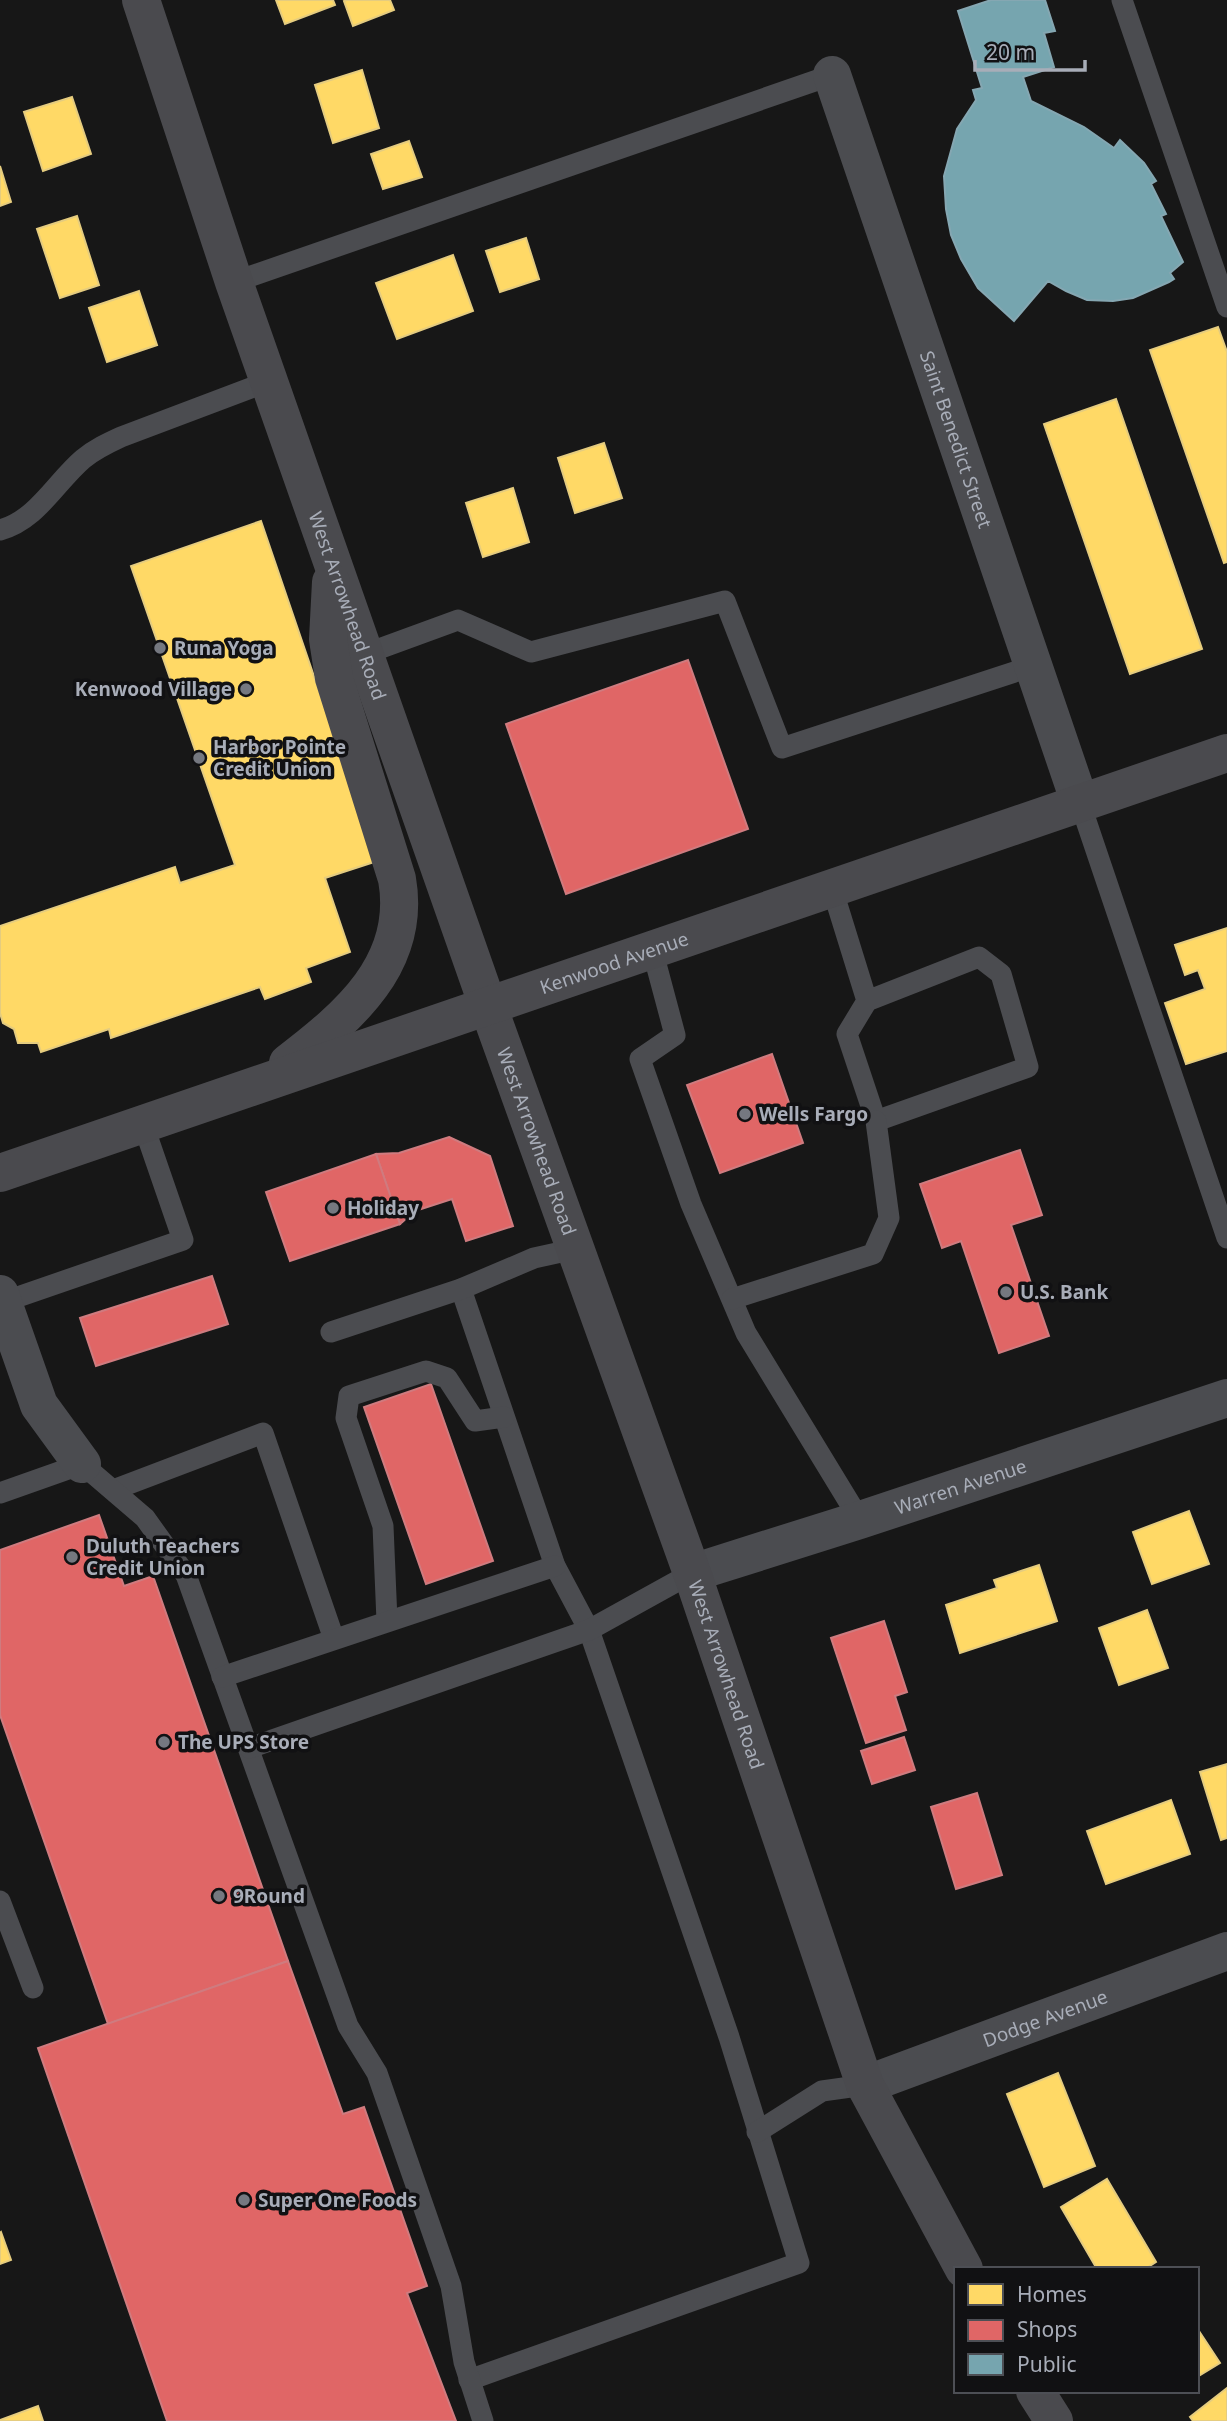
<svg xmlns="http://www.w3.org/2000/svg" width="1227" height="2421" viewBox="0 0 1227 2421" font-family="'Noto Sans',sans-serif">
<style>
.homes{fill:#ffd966;stroke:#e5cc7f;stroke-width:2}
.shops{fill:#e06666;stroke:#cf7b7f;stroke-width:2}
.public{fill:#76a5af;stroke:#85a7b2;stroke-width:2}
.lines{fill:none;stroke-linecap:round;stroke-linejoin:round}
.lane{stroke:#4b4c50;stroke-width:21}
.street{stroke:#4b4c50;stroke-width:38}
.secondary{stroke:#4a4a4e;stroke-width:38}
.poi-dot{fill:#757880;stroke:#111113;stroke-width:2.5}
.labels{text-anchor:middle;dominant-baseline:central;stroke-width:7;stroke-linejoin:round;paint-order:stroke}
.street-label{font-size:19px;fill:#a8adb8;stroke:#111113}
.poi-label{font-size:19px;font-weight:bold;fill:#a8adb8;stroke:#111113;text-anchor:start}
</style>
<rect width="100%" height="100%" fill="#171717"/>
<g class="homes">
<polygon points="276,0 333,0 335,5 285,24"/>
<polygon points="347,0 390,0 394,10 353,26 344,1"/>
<polygon points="362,70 379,128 333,143 315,85"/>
<polygon points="72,97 91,154 43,171 24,112"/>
<polygon points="409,141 422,177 383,189 371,154"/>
<polygon points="0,166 11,202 0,206"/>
<polygon points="77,216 99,285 60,298 37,229"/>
<polygon points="526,238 539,279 500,292 486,251"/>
<polygon points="453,255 473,311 397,339 376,283"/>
<polygon points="139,291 157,345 107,362 89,308"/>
<polygon points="1218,327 1227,352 1227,562 1224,563 1150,350"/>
<polygon points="1116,399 1202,649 1130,674 1044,424"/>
<polygon points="604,443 622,498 575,513 558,458"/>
<polygon points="513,488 529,542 483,557 466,503"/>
<polygon points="261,521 377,861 325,878 350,952 306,968 311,982 265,999 260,987 111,1038 109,1029 41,1052 38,1043 18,1043 14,1029 3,1023 0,1013 0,926 175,867 180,883 235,865 131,566"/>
<polygon points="1227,928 1227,1051 1186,1064 1165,1003 1205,989 1198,970 1185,975 1175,945"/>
<polygon points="1189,1511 1209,1564 1152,1584 1133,1532"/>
<polygon points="1039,1565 1057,1621 960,1653 946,1605 997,1588 994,1580"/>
<polygon points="1147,1610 1168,1668 1119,1685 1099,1628"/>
<polygon points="1227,1764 1227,1838 1221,1840 1200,1772"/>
<polygon points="1171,1800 1190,1854 1106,1884 1087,1831"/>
<polygon points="1058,2073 1095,2166 1044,2187 1007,2094"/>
<polygon points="1107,2179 1156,2262 1145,2269 1097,2269 1061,2207"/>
<polygon points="1,2232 11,2260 0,2264 0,2233"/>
<polygon points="1197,2328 1220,2363 1197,2377"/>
<polygon points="1227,2388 1227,2421 1193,2421 1190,2417"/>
<polygon points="38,2406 43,2421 0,2421 0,2420"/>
</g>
<g class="shops">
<polygon points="688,660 748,829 566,894 506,724"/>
<polygon points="772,1054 803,1143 720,1173 687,1085"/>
<polygon points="449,1137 490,1156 513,1226 466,1241 452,1199 415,1211 400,1224 376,1154 399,1153"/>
<polygon points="1020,1150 1042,1215 1011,1225 1049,1336 999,1353 961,1241 942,1248 920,1184"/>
<polygon points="376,1154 400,1224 290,1261 266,1192"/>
<polygon points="212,1276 228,1324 96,1366 80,1318"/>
<polygon points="431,1384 493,1561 426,1584 364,1407"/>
<polygon points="99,1515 124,1586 153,1576 288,1961 108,2024 0,1715 0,1550"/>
<polygon points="884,1621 907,1692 895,1696 906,1730 866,1743 831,1638"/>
<polygon points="904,1737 915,1770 872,1784 861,1751"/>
<polygon points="977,1793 1002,1875 956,1889 931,1807"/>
<polygon points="288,1961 343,2114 364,2107 427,2286 407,2293 456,2421 167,2421 38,2048"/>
</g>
<polygon class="public" points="991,0 1045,0 1055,31 1044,33 1054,67 1023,77 1031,101 1084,127 1114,148 1120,140 1144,163 1156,181 1151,184 1166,214 1161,216 1183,262 1170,273 1174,279 1169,282 1133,298 1113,301 1087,300 1066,291 1048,281 1014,321 978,288 961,259 951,235 946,209 944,176 957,129 976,100 973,90 982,88 958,11"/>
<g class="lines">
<g class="lane">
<polyline points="1122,0 1227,307"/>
<polyline points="234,282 832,75"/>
<path d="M0,530C37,520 55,483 83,459C95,449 108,443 121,437L269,381"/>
<polyline points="365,654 458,620 531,652 725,601 782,748 1033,666"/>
<polyline points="1080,803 1227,1238"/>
<polyline points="832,888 867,1001 979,957 1001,974 1028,1067 876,1121 847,1034 867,1001"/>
<polyline points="652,949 675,1035 640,1059 691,1204 746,1333 860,1520"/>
<polyline points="461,1289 555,1566 589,1630 729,2037 799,2263 469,2380"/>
<polyline points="732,1299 873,1254 889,1218 876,1121"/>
<polyline points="3,1302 183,1240 143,1124"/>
<polyline points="331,1332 461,1289 534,1258 575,1249"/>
<polyline points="113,1490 263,1433 334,1639"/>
<polyline points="0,1493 82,1464 145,1518 186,1575 348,2026 377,2073 451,2286 464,2362 483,2421"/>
<polyline points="387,1621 383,1526 346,1418 349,1396 426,1371 447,1378 475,1421 504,1417"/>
<polyline points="222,1677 555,1566"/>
<polyline points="249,1748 589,1630 692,1573"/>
<polyline points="0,1901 33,1988"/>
<polyline points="757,2132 822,2091 865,2085"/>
</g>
<g class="street">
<path id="s1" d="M832,75L1080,803"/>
<polyline points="0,1294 39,1405 82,1464"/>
<path id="s2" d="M692,1573L860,1520L1227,1398"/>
<path id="s3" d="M865,2085L1227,1951"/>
</g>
<g class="secondary">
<path id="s4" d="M141,0L234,282L488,1006L692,1573L865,2085L964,2269"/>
<path d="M288,1063C348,1017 412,964 397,879L334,678L328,639L331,582"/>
<path id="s5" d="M0,1173L1227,753"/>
<polyline points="1035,2391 1054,2421"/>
</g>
</g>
<g class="poi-dot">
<circle cx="160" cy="648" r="7"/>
<circle cx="246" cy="689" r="7"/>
<circle cx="199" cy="758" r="7"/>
<circle cx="745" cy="1114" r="7"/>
<circle cx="333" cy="1208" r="7"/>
<circle cx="1006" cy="1292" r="7"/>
<circle cx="72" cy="1557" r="7"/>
<circle cx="164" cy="1742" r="7"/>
<circle cx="219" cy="1896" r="7"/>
<circle cx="244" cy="2200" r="7"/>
</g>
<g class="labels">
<g class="street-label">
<text stroke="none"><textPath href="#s1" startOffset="385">Saint Benedict Street</textPath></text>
<text stroke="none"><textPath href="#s4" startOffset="640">West Arrowhead Road</textPath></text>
<text stroke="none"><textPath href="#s5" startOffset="649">Kenwood Avenue</textPath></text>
<text stroke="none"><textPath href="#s4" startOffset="1208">West Arrowhead Road</textPath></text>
<text stroke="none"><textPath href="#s2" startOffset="282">Warren Avenue</textPath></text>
<text stroke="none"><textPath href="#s4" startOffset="1774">West Arrowhead Road</textPath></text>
<text stroke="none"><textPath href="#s3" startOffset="192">Dodge Avenue</textPath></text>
</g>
<g class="poi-label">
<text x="174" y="648">Runa Yoga</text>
<text x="232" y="689" text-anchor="end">Kenwood Village</text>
<text x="213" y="747">Harbor Pointe<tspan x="213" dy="22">Credit Union</tspan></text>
<text x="759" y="1114">Wells Fargo</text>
<text x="347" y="1208">Holiday</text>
<text x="1020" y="1292">U.S. Bank</text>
<text x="86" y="1546">Duluth Teachers<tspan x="86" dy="22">Credit Union</tspan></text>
<text x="178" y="1742">The UPS Store</text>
<text x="233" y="1896">9Round</text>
<text x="258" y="2200">Super One Foods</text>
</g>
</g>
<rect x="954" y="2267" width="245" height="126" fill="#111113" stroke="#4d4f55" stroke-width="2"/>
<rect x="968" y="2284" width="35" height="21" fill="#ffd966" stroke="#4d4f55" stroke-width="2"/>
<text x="1017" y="2302" font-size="21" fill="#a8adb8">Homes</text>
<rect x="968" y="2320" width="35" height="21" fill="#e06666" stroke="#4d4f55" stroke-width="2"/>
<text x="1017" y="2337" font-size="21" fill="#a8adb8">Shops</text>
<rect x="968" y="2354" width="35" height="21" fill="#76a5af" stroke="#4d4f55" stroke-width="2"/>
<text x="1017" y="2372" font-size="21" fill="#a8adb8">Public</text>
<path d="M975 60v10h110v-10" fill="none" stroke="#a8adb8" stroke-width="3.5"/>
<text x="986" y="60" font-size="21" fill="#a8adb8" stroke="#111113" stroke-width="5" paint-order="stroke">20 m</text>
</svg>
